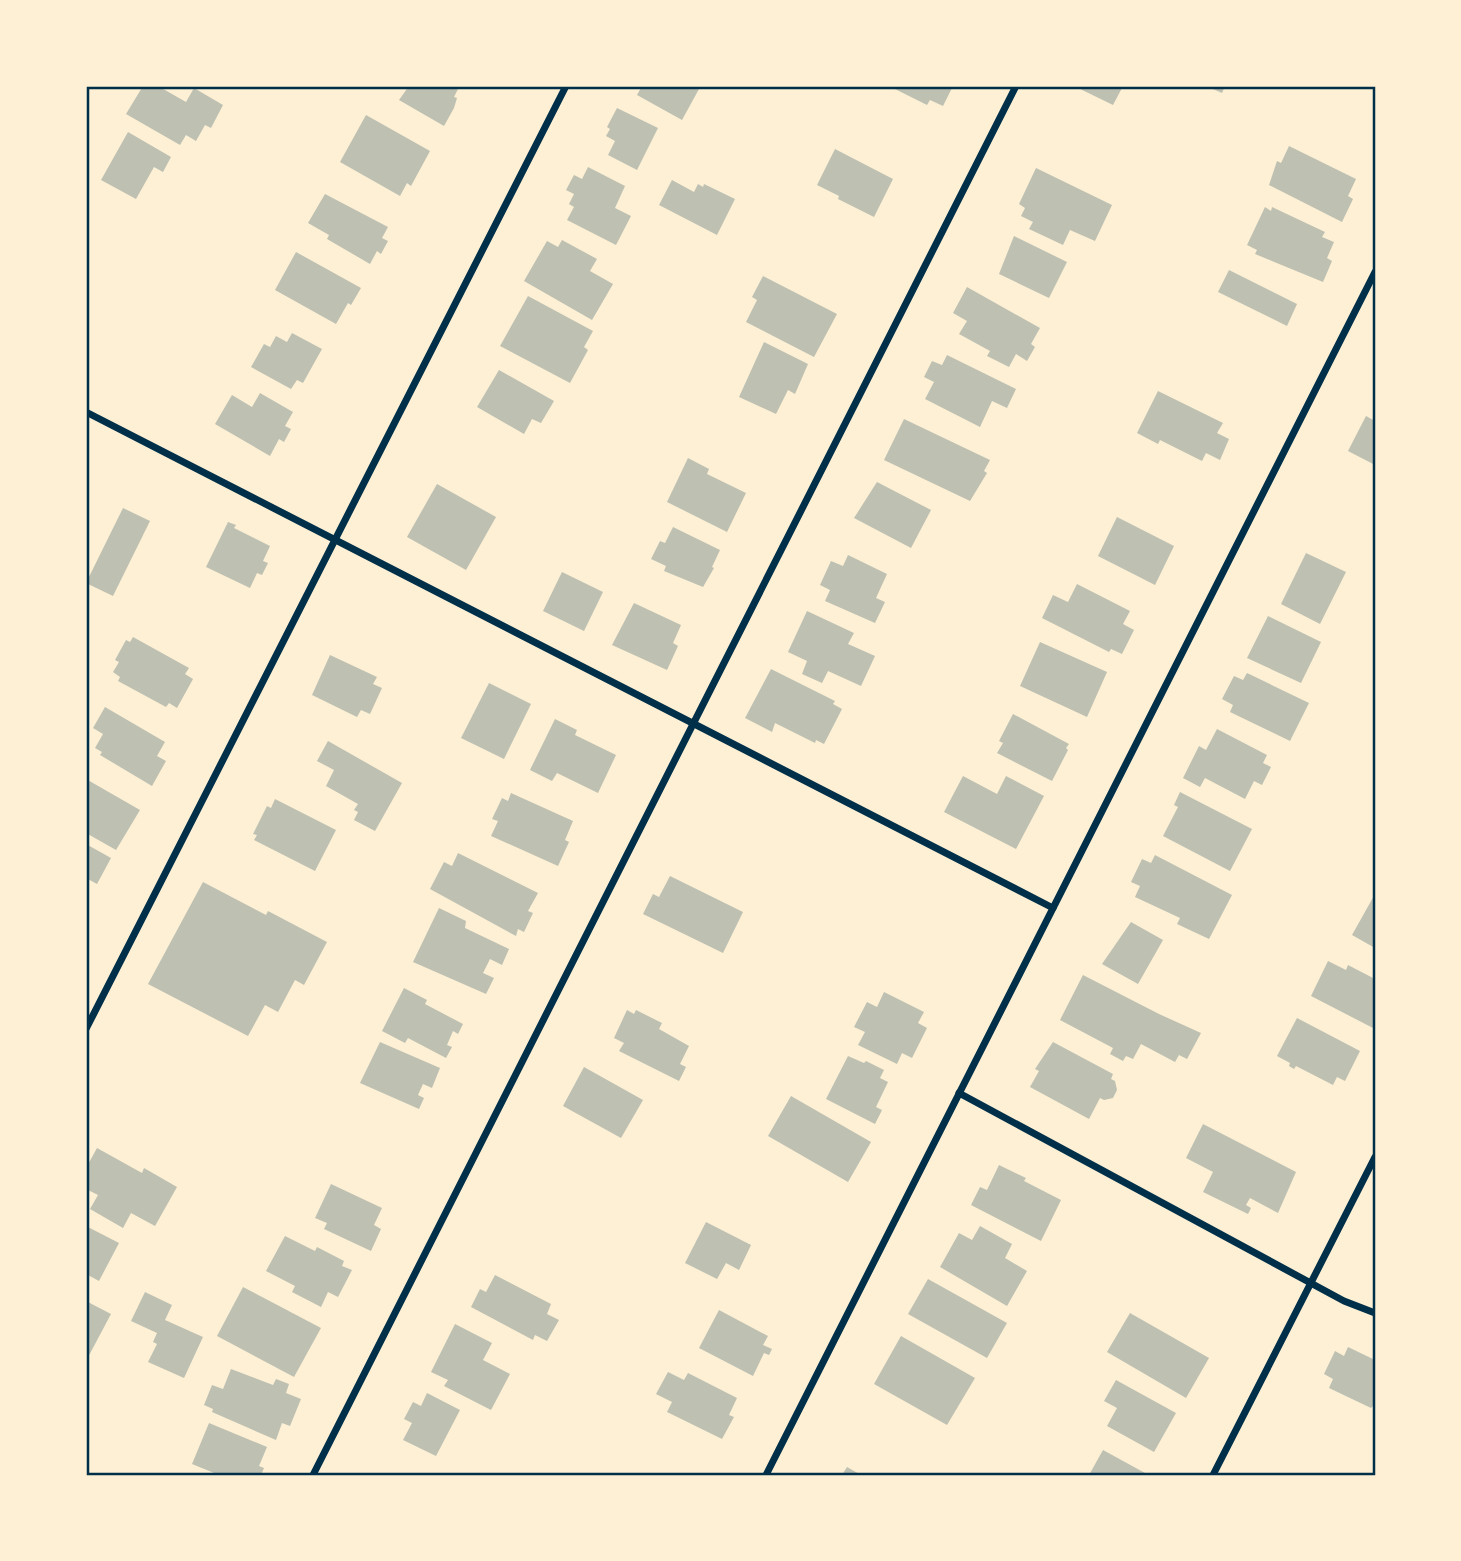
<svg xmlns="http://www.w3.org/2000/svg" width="1461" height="1561" viewBox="0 0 1461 1561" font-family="Karla,sans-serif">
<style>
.building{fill:#bec0b2}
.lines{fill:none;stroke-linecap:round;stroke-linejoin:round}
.minor{stroke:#003049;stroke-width:7}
.neatline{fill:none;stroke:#003049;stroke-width:2.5}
</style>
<rect width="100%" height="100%" fill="#fdf0d5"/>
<g class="building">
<polygon points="143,86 158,86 186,102 194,88 223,105 211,128 205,125 196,141 186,135 180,145 126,114"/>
<polygon points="409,86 453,86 458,89 454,97 457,98 454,108 444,126 399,100"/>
<polygon points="642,86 694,86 699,89 682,120 637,95"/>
<polygon points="889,86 953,86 943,106 930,100 927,105"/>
<polygon points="1074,86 1123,86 1113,105"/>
<polygon points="1206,86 1225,86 1222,93"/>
<polygon points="617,108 658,128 637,170 608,155 615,141 606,136 610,129 607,127"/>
<polygon points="366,115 430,151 411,186 407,183 400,196 340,162"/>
<polygon points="128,132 171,157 163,172 154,167 136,199 101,180"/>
<polygon points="1289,146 1356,179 1348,196 1353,199 1342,222 1269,185 1277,161 1281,163"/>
<polygon points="835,149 893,179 874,217 838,199 839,196 817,185"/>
<polygon points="588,167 625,186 615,208 631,216 616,245 567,220 574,207 569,204 574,194 566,190 574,175 582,179"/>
<polygon points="1036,168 1112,205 1095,241 1070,230 1063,245 1029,229 1033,222 1021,216 1025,208 1019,204"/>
<polygon points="672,180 694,192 698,184 703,187 704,184 735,199 717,235 659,205"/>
<polygon points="325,194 388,227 382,238 388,241 381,254 377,251 370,264 327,239 329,235 308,223"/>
<polygon points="1265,207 1271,211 1272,207 1325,232 1322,237 1334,242 1327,258 1332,261 1323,282 1255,254 1257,250 1247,245"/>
<polygon points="1014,236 1067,262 1049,298 999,274"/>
<polygon points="562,240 597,259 590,271 613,284 592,320 524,281 547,241 558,247"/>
<polygon points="296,252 361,288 351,305 348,303 336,324 275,290"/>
<polygon points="1229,270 1297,304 1287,326 1218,292"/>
<polygon points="763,276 837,314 814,357 746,322 757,300 752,297"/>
<polygon points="967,287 1040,328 1031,344 1035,347 1027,361 1016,354 1009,367 987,356 990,351 959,334 967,321 953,313"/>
<polygon points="528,296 593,331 584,347 588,350 570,383 500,346"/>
<polygon points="292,333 322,349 303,383 297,380 291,389 251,367 264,344 270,347 276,336 287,342"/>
<polygon points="764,342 808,364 795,394 788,390 776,414 739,397"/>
<polygon points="947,355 1016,389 1007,408 992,401 980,427 925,399 934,382 924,377 932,361 942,365"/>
<polygon points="499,370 554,401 541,423 532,419 524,434 477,407"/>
<polygon points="1158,391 1223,423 1217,433 1229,439 1220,460 1206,453 1202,461 1160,440 1158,444 1137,433"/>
<polygon points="260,393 293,412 285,426 291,429 284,442 279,439 270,456 215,424 232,395 252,407"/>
<polygon points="1366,416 1375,421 1375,465 1348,451"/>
<polygon points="904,419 990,460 984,471 987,473 970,501 884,460"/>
<polygon points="688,458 709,469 707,474 746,493 727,532 667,502"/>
<polygon points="877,482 931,510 911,548 854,518"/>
<polygon points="437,484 496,517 466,570 407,537"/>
<polygon points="123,508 150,521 113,596 86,583"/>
<polygon points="1117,517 1174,546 1155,585 1098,556"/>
<polygon points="228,522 236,525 234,528 270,546 263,561 268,563 262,575 257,573 250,588 206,567"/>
<polygon points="673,527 720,550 712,567 714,568 703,587 664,571 666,566 651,559 660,541 665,543"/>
<polygon points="1306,553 1346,572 1320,624 1281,604"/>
<polygon points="848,555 887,574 876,598 885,602 875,623 825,601 830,590 820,585 831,561 843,566"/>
<polygon points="562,572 603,592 584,631 543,611"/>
<polygon points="1077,584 1130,611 1123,624 1134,630 1122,654 1111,649 1109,652 1042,618 1053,595 1068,602"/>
<polygon points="634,603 681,625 673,643 678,646 667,670 612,645"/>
<polygon points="807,611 854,633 848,644 875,656 861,686 828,671 822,683 802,674 807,661 788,652"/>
<polygon points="1268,616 1321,642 1301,683 1247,658"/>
<polygon points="133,637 189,668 185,674 193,679 177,708 169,703 166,707 118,681 120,677 113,672 119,662 115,660 126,640 130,642"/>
<polygon points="1040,642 1107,672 1087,717 1020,686"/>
<polygon points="330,655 377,677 373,684 382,688 370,714 361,710 357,717 312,695"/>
<polygon points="771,669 835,701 833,704 842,709 824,744 816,740 815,743 775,723 772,732 745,718"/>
<polygon points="1247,673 1309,703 1290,741 1230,712 1233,705 1222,699 1234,676 1243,680"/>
<polygon points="489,683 531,704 504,759 461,738"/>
<polygon points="105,707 165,742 157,756 166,761 152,786 100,755 102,752 95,748 103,734 93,728"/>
<polygon points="1013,714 1069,744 1066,748 1068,750 1052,781 997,753 1003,743 999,741"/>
<polygon points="555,719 577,730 575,735 616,755 598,793 557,773 552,781 530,770"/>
<polygon points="1217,729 1267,755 1263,763 1271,767 1262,785 1254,781 1245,799 1205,778 1200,787 1183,778 1199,746 1206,750"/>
<polygon points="328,741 402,783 375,831 354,820 358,812 354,810 358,804 326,786 334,770 317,761"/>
<polygon points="963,776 997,794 1006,776 1044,796 1016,849 944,812"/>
<polygon points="86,779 140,810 116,850 86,833"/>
<polygon points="1180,792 1252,829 1230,871 1163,836 1178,807 1174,805"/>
<polygon points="511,793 573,821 565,840 569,842 558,866 491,836 498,821 492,819 502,798 508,801"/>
<polygon points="275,799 336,830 315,871 254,840 257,835 253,834 267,806 271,808"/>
<polygon points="86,844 111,858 97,884 86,878"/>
<polygon points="458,853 538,893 528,911 533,913 524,932 518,929 516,936 430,889 444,862 452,866"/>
<polygon points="1155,855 1232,895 1209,939 1177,924 1180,918 1135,897 1140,886 1131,882 1142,859 1151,863"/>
<polygon points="670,876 743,912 723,953 643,914 653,894 659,897"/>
<polygon points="203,882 266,915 268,911 327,942 304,985 295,980 278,1012 265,1005 248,1036 148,984"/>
<polygon points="1375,894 1375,948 1352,935"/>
<polygon points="439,908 466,921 465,928 509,949 502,965 490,959 483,973 494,978 486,994 413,962"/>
<polygon points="1131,922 1163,940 1138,984 1102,964"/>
<polygon points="1328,961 1346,970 1348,965 1375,979 1373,1028 1311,996"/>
<polygon points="1083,975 1159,1014 1201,1033 1187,1059 1179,1055 1175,1062 1141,1044 1133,1059 1126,1056 1123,1061 1110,1054 1113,1048 1060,1020"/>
<polygon points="404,988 427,1000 425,1004 463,1024 458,1034 453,1031 447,1045 452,1047 446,1058 408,1038 405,1043 382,1031"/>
<polygon points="884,992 924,1012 918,1023 927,1028 912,1058 902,1053 897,1064 858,1045 865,1032 854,1027 867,1002 877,1007"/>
<polygon points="627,1010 634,1014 636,1010 662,1023 659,1029 689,1046 680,1064 686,1067 679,1081 619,1051 624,1043 614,1038"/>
<polygon points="1297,1018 1360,1051 1345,1081 1337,1077 1333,1085 1296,1066 1294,1069 1289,1066 1290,1063 1277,1056"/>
<polygon points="380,1042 440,1068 432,1088 423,1084 418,1095 424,1098 419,1109 360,1083"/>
<polygon points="1053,1042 1113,1074 1111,1079 1115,1081 1117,1090 1113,1098 1104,1100 1100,1098 1089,1119 1030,1087 1039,1071 1035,1069"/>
<polygon points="848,1056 864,1063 866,1061 884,1070 880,1078 888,1082 876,1107 882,1110 875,1124 826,1099"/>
<polygon points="584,1067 643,1100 621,1138 563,1106"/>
<polygon points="791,1096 871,1142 848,1182 768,1136"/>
<polygon points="1203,1124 1296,1172 1278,1213 1250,1198 1246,1205 1251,1208 1248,1214 1203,1192 1213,1172 1186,1158"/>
<polygon points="97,1148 142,1173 144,1168 177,1187 155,1226 131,1213 123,1228 90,1209 98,1195 86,1189 86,1168"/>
<polygon points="999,1165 1026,1178 1024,1181 1061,1200 1041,1241 971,1205 980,1187 987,1190"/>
<polygon points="331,1184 382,1208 374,1225 381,1229 371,1251 324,1229 327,1223 315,1218"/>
<polygon points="706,1222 751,1245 739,1270 726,1263 717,1279 685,1263"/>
<polygon points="86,1226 119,1243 99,1281 86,1274"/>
<polygon points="980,1226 1012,1244 1005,1258 1027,1271 1007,1306 940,1267 959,1233 972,1240"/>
<polygon points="285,1236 315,1251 317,1247 344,1261 342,1266 352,1270 338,1297 328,1292 321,1307 292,1292 295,1286 266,1271"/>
<polygon points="495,1275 551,1304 547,1314 559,1320 547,1341 535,1335 533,1340 471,1307 480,1289 486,1292"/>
<polygon points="928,1279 1007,1323 987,1358 908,1314"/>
<polygon points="243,1287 321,1328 294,1377 217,1336"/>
<polygon points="145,1292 172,1305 165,1320 203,1337 184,1378 148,1362 157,1344 153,1342 157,1333 131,1321"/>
<polygon points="86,1301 111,1314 86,1361"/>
<polygon points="719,1310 768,1336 763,1345 772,1349 769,1355 764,1353 753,1376 699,1348"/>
<polygon points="1130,1313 1209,1358 1186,1398 1107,1352"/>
<polygon points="455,1324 492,1343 483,1360 510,1374 491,1410 444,1386 448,1380 431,1372"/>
<polygon points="901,1336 975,1378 947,1425 874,1384"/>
<polygon points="1348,1347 1375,1360 1375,1404 1371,1408 1329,1388 1333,1379 1324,1374 1335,1351 1344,1356"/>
<polygon points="231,1369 273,1385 276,1379 289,1384 286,1393 301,1399 290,1426 282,1423 276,1440 212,1412 213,1409 204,1405 212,1385 223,1389"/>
<polygon points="668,1372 684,1380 688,1373 737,1398 729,1415 734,1417 722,1439 667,1412 672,1402 656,1394"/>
<polygon points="1116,1380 1176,1413 1154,1452 1107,1426 1117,1408 1104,1401"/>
<polygon points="427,1393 460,1410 436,1456 403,1440 412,1423 404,1419 413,1402 421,1406"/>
<polygon points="209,1423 267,1447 259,1466 264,1468 261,1475 219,1475 192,1464"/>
<polygon points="1103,1450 1145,1473 1144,1475 1089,1475"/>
<polygon points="847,1467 861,1475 842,1475"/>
</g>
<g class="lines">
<g class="minor">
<polyline points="86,412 1053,908"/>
<polyline points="86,1029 566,86"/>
<polyline points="959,1093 1344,1301 1375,1313"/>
<polyline points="313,1475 1016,86"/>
<polyline points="766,1475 1375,272"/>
<polyline points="1213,1475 1375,1157"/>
</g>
</g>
<rect width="1461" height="1561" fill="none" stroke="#fdf0d5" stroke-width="175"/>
<rect x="88" y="88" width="1286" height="1386" class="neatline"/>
</svg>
